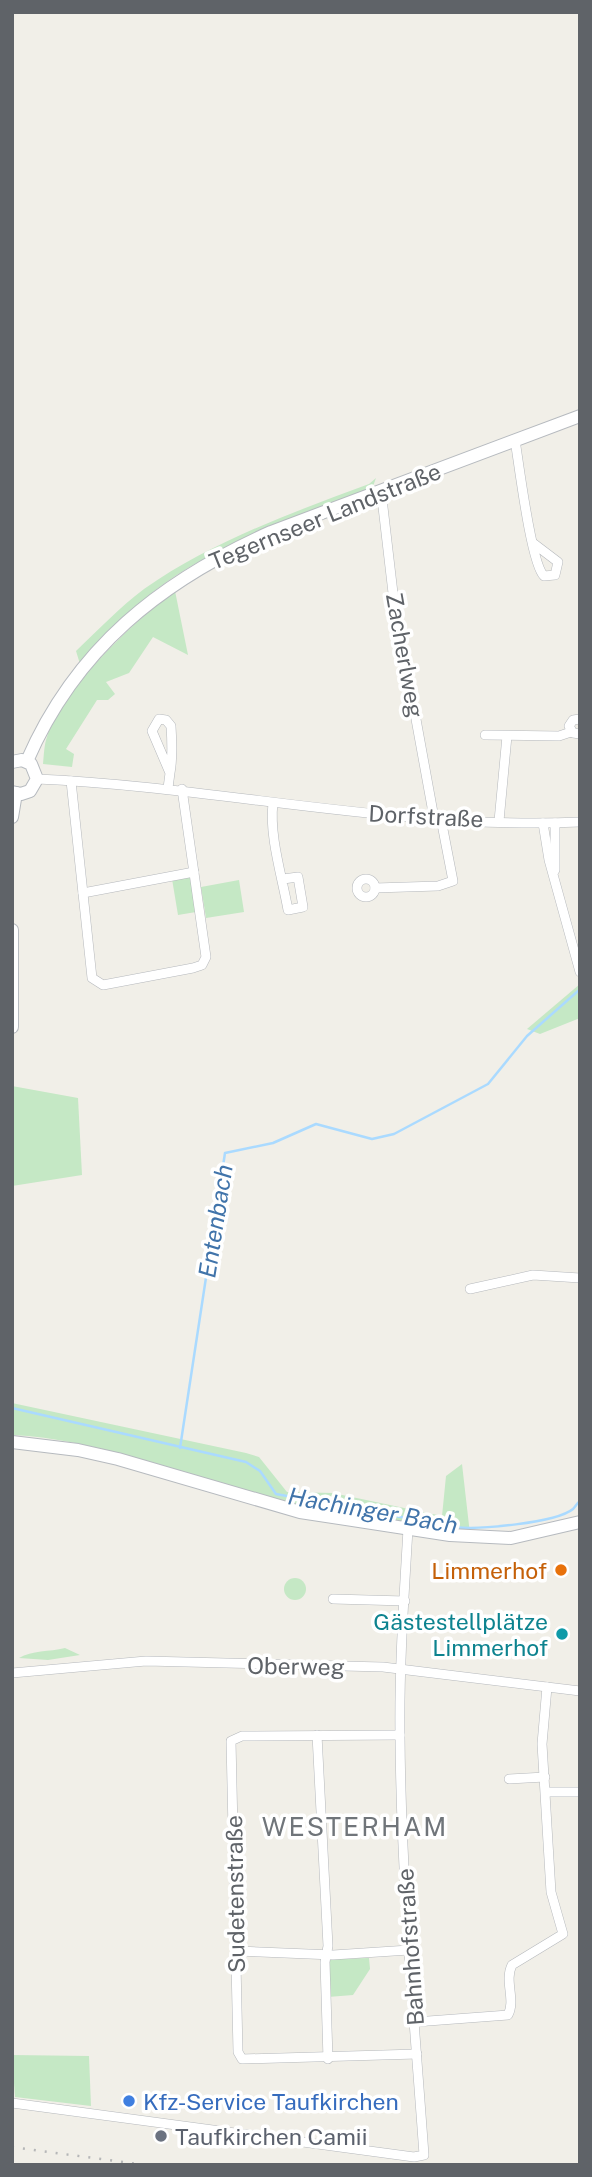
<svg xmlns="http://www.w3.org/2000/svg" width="592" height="2177" viewBox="0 0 592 2177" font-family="'Public Sans',sans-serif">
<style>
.green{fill:#c5e8c5}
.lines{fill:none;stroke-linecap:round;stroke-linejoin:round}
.stream{stroke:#aadaff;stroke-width:2.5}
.minor-casing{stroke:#b5b8bc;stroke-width:10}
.secondary-casing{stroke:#b6babf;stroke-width:14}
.minor{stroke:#fff;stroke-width:9}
.secondary{stroke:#fff;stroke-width:12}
.rail{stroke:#b6b7b8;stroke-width:2.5;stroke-dasharray:2 9;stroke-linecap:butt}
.food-dot{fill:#e8710a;stroke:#fff;stroke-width:2.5}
.culture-dot{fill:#0f9aa8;stroke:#fff;stroke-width:2.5}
.shop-dot{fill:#3f7fe0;stroke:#fff;stroke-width:2.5}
.worship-dot{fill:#6b7280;stroke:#fff;stroke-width:2.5}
.labels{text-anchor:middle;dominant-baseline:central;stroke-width:7;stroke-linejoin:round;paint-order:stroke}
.street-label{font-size:23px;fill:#5f6368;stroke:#fff}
.food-label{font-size:23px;fill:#c56008;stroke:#fff;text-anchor:end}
.culture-label{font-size:23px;fill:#0d838f;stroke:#fff;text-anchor:end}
.shop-label{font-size:23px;fill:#366cbe;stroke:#fff;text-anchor:start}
.worship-label{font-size:23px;fill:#5b616d;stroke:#fff;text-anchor:start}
.water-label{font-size:24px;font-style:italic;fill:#4174aa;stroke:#fff}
.quarter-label{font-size:26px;letter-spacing:2px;fill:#70757a;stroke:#fff}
</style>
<rect width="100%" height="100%" fill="#f1efe8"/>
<g class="green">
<path d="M376,478L372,489C297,518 217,542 153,592C127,613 104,639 80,664L76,651C98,630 120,607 144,589C213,541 291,513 369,484Z"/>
<path d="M175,591L188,655L153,637L129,673L106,682L115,694L108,700H97L66,749L74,754L72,767L43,764C44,755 44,745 47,737C63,688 134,621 175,591Z"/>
<polygon points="190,876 196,912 178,915 172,879"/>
<polygon points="239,880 244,912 206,918 201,887"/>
<polygon points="580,984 580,1018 540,1034 527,1029"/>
<polygon points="12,1086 78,1098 82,1175 12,1186"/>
<path d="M12,1403L246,1453L259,1457L287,1492L333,1493L442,1516L446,1476L462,1464L470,1534C414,1525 357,1519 301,1507C203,1485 114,1440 12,1435Z"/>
<circle cx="295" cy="1589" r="11"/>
<path d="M65,1648L80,1655L48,1660L19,1658C32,1650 49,1652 65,1648Z"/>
<polygon points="369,1958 370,1969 353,1995 328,1997 327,1962 330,1959"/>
<polygon points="12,2055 89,2056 91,2106 15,2097"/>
</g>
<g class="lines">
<g class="stream">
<path d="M12,1408L246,1462L260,1471L276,1494L455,1527C477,1530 556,1523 573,1509C575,1507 577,1503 580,1501"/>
<polyline points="180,1448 225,1153 273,1143 316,1124 372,1139 394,1134 488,1084 527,1036 578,991"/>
</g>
<g class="minor-casing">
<g id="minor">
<path d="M515,440C519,464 531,564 544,576L555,575L558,562L533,543"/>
<polyline points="381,490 393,593 434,818"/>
<polyline points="580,719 573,720 569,726 573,733 580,734"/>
<polyline points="485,735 559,736 571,732"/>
<path d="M37,779C218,787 398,830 580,822"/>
<polyline points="71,781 92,978 103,985 193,968 202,965 206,957 182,789"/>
<path d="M168,788L170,773L152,731L159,719L166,720L171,726C172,741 173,757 170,773"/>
<path d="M273,803C269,836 282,876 288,910L303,907L298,877L283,879"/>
<polyline points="499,821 507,736"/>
<polyline points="543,823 549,860 580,972"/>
<polyline points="555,870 555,823"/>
<circle cx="366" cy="888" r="9"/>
<polyline points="375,888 438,886 453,881 441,819"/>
<polyline points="83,893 194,872"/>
<polyline points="470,1289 533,1275 580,1278"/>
<polyline points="333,1599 405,1601"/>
<polyline points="12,1673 146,1661 383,1667 580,1691"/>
<polyline points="317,1735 328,1946 325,1962 328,2059"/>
<polyline points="400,1735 242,1736 231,1741 238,2052 242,2059 417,2054"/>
<polyline points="509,1779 545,1777"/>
<polyline points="547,1792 580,1792"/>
<polyline points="237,1951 333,1955 409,1950"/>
<path d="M415,2022L508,2015C516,2000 504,1981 512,1965L563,1934L551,1892L542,1744L547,1687"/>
<path d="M12,2103L414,2157L424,2155C414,2016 401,1876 400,1736C399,1667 404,1598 408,1529"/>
</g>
</g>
<g class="secondary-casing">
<g id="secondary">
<path d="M27,761C76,648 161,581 271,532L580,416"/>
<polyline points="12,762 22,760 31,764 37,779 30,791 21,794 12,792"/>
<polyline points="12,817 16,793"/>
<polyline points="12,930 12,1027"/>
<polyline points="12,1442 78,1450 118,1459 300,1512 450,1535 511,1538 580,1522"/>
</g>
</g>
<use href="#minor" class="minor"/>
<use href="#secondary" class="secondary"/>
<polyline class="rail" points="12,2147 145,2165"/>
</g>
<circle class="food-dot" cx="561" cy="1570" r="7"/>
<circle class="culture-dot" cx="562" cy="1634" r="7"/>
<circle class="shop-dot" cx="129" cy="2101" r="7"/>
<circle class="worship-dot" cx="161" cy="2136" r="7"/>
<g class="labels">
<g class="street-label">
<text transform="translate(325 516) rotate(-22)">Tegernseer Landstraße</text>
<text transform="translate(405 655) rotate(80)">Zacherlweg</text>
<text transform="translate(426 816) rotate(3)">Dorfstraße</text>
<text transform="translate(296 1666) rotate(1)">Oberweg</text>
<text transform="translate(235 1894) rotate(-91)">Sudetenstraße</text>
<text transform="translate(410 1947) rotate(-94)">Bahnhofstraße</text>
</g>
<g class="food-label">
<text x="547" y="1570">Limmerhof</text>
</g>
<g class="culture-label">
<text x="548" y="1621">Gästestellplätze<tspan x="548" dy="26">Limmerhof</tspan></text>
</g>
<g class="shop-label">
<text x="143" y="2101">Kfz-Service Taufkirchen</text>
</g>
<g class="worship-label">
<text x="175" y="2136">Taufkirchen Camii</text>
</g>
<g class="water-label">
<text transform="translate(215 1221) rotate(-81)">Entenbach</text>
<text transform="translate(373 1510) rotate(10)">Hachinger Bach</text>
</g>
<g class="quarter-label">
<text x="355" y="1826">WESTERHAM</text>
</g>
</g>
<rect width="592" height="2177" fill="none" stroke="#5f6368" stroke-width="28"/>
</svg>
